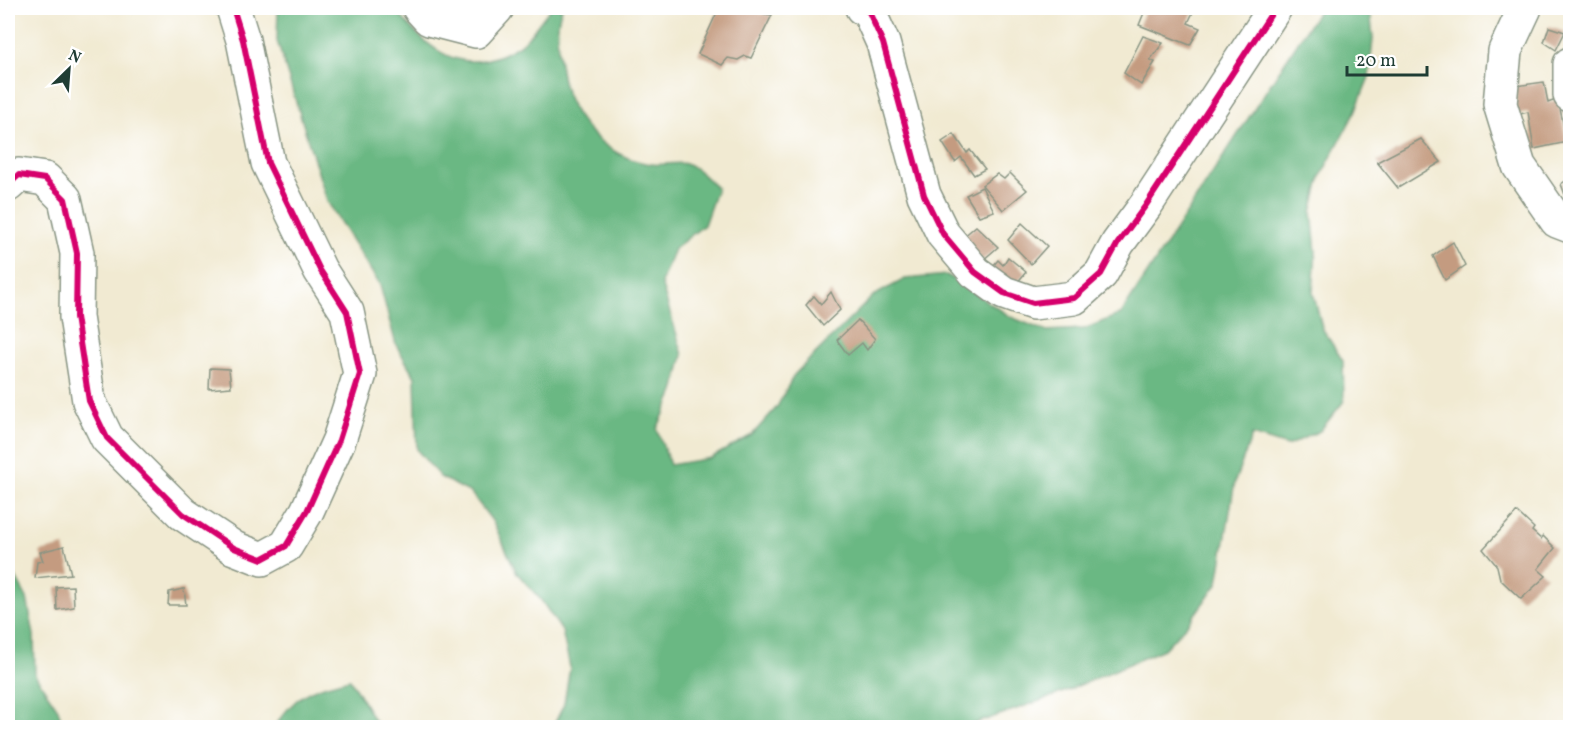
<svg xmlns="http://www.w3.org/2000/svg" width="1578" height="735" viewBox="0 0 1578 735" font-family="Vollkorn,serif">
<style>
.forest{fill:#6bb883;stroke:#457a5c;stroke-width:1.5}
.building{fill:#c49b80}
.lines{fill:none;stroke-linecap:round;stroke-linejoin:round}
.tertiary-casing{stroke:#889483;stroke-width:36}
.tertiary{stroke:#fff;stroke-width:33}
.cycleway-casing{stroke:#fff;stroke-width:10}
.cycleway{stroke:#d6006c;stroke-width:6}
</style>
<rect width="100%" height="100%" fill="#fff"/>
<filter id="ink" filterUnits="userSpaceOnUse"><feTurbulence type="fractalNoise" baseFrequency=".0167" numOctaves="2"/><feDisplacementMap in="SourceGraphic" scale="12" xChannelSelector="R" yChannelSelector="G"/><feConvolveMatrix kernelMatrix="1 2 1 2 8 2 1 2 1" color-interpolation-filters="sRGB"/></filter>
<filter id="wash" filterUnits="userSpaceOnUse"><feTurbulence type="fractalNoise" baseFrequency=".008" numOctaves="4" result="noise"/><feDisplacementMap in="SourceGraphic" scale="24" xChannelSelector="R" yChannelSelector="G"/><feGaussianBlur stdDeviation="1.35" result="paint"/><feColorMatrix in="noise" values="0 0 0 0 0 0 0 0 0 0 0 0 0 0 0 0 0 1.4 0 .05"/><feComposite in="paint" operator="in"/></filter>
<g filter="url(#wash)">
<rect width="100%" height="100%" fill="#f1ead2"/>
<g class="forest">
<path d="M278,8H394C428,50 463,81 518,46C530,38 541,19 551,8H562C554,29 558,54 562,76C569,119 606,158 651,164C662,166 678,161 688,164C698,168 709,181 717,188L704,225L674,249L661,283L683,355L674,392L657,429L670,465L711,458L752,435L777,407L794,375L873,296L905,279L947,275L1011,317L1045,331L1084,329L1121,314L1320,8H1370L1373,39L1369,77L1355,112L1321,176L1312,212L1316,252L1313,292L1322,328L1343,361L1344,401L1320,431L1287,446L1252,435L1235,481L1218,583L1190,621L1164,649L1054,696L965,727H553L564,704L570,667L562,631L541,600L517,573L493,522L471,493L440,477L417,450L415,377L396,345L380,285L327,201L277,41Z"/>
<polygon points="8,563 27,598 34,635 35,675 58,709 63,727 8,727"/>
<path d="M350,679L378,727H274C297,693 311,688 350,679Z"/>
</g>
<g id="blocks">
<g class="building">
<polygon points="719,8 772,15 751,58 745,56 738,60 728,58 722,65 698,54"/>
<polygon points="1146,8 1195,8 1188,23 1200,28 1190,45 1139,25"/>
<polygon points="1549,27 1565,32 1556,50 1544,42"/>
<polygon points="1143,36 1163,43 1150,60 1155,62 1141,85 1124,73"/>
<polygon points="1544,82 1548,103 1558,99 1567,142 1534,149 1528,112 1516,115 1516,86"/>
<polygon points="954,134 967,153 970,150 985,169 974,175 961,157 955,162 942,142"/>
<polygon points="1421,139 1441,162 1398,188 1377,162"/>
<polygon points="1010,173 1027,190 1003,210 982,185 997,174 1004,179"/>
<polygon points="1570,178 1570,208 1561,184"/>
<polygon points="982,187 994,211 979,216 966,195"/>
<polygon points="1022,223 1047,246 1031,264 1008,240"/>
<polygon points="976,226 998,247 982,261 962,238"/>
<polygon points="1453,242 1465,266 1445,280 1433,256"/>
<polygon points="1008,257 1026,272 1011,290 988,272 998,260 1003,265"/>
<polygon points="831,292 840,310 823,326 806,305 814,296 821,304"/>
<polygon points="858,320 875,339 867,350 862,343 848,355 837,340"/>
<polygon points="210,368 229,369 231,387 209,389"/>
<polygon points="1517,512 1534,528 1532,531 1541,539 1543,536 1555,548 1538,569 1546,576 1521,599 1500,579 1497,566 1483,549"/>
<polygon points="64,546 71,574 35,578 37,562 43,561 40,552"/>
<polygon points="73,586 74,607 57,610 56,587"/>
<polygon points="184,589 186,605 168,605 169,592"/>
</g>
</g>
</g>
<g filter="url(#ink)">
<use href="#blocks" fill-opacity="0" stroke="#889483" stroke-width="1.5"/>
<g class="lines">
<g class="tertiary-casing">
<g id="tertiary">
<polyline points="419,8 429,19 476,31 497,8"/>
<polyline points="862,8 869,12 883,43 924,195 943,234 975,272 1004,293 1033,303 1074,298 1101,274 1118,243 1146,205 1275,8"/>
<polyline points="1525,8 1505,51 1500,104 1519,166 1557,221 1570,226"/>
<polyline points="1570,64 1570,95"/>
<polyline points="8,185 19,175 45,179 65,199 77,253 76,317 89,401 107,438 183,514 234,548 262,559 286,546 307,511 339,440 360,374 347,312 320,270 268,163 243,40 233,8"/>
</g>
</g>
<use href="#tertiary" class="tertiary"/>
<g class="cycleway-casing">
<g id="cycleway">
<polyline points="862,8 869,12 883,43 924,195 943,234 975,272 1004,293 1033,303 1074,298 1101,274 1118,243 1146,205 1275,8"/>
<polyline points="8,185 19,175 45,179 65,199 77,253 76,317 89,401 107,438 183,514 234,548 262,559 286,546 307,511 339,440 360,374 347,312 320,270 268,163 243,40 233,8"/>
</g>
</g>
<use href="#cycleway" class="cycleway"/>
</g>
</g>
<rect width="1578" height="735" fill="none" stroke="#fff" stroke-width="30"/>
<g transform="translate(69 69) rotate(25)" stroke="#ffffff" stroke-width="4.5" paint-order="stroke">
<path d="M0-4.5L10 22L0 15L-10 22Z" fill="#1f3d34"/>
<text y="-9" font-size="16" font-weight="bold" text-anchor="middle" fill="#1f3d34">N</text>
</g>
<path d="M1347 66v9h80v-9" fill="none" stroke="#1f3d34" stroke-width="3"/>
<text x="1356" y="66" font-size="18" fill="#1f3d34" stroke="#ffffff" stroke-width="4.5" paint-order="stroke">20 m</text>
</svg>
